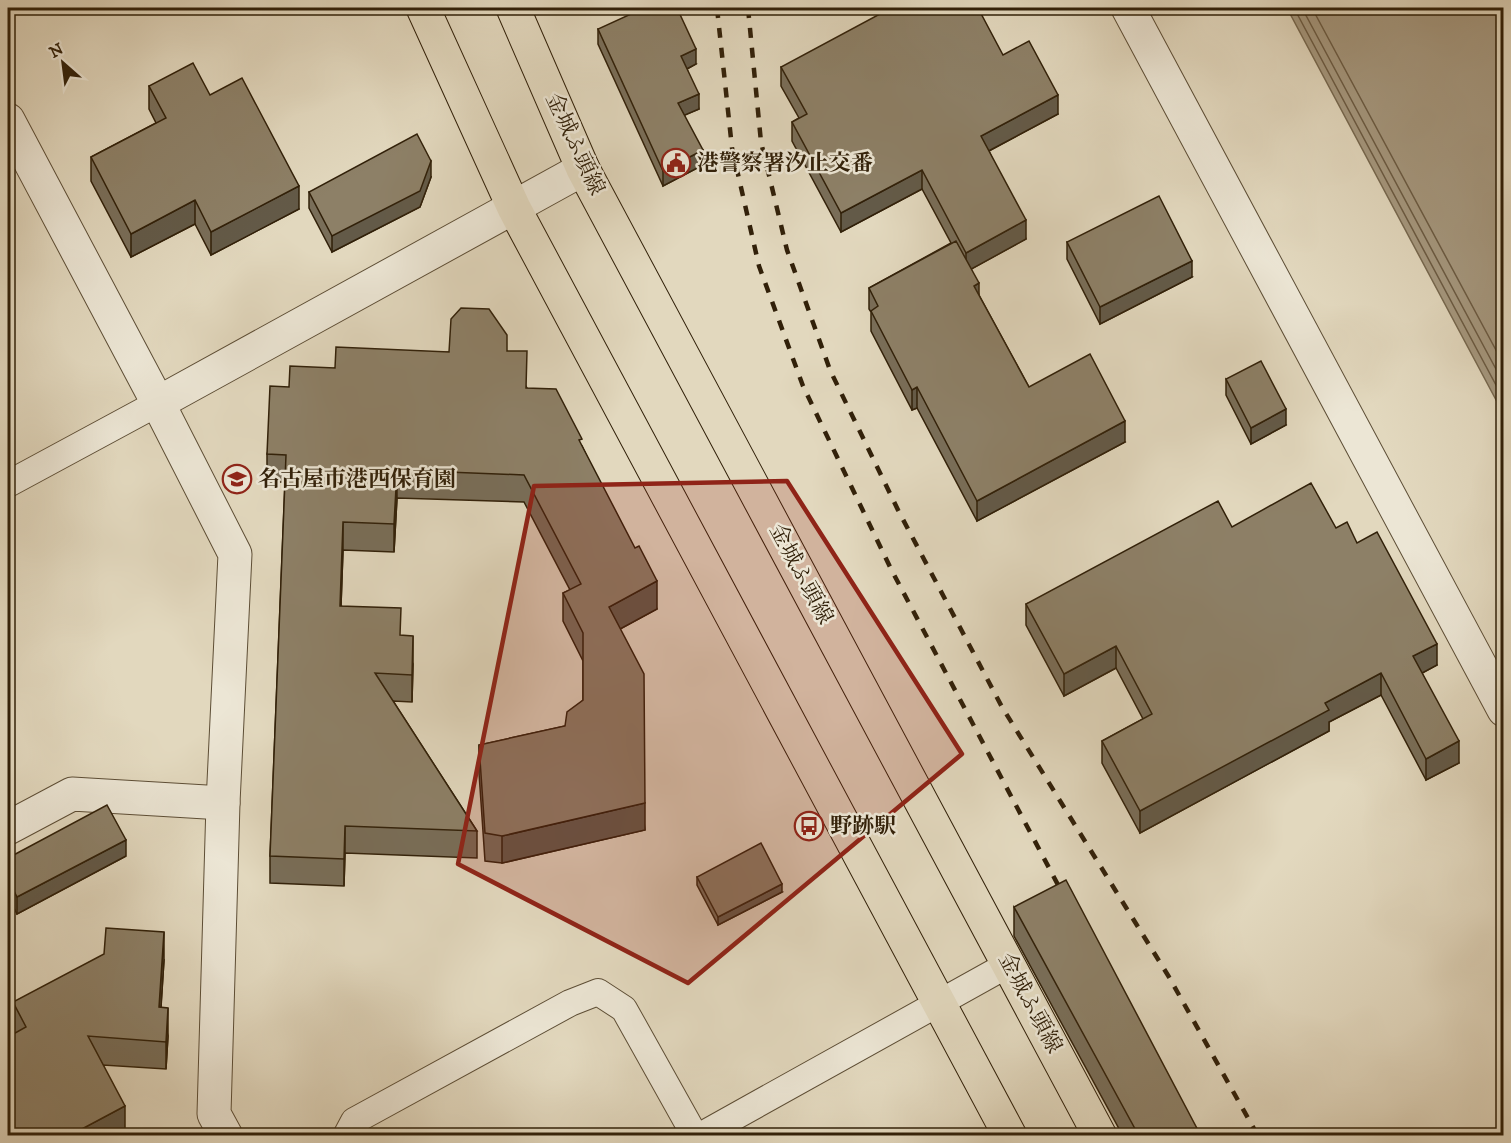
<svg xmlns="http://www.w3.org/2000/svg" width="1511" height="1143" viewBox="0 0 1511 1143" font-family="'IM FELL DW Pica','Noto Serif JP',serif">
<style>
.water{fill:#a69980;stroke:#776950;stroke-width:1.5}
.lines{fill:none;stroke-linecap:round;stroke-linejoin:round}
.shore{stroke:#6c5c44;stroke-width:1.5}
.service-casing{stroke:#5d4e36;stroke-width:28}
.minor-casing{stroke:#5d4e36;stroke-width:35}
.tertiary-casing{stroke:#5d4e36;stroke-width:35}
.primary-casing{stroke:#312009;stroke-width:35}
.service{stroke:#ece6d5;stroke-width:26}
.minor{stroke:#ece6d5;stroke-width:33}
.tertiary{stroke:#ece6d5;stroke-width:33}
.primary{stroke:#e2d8be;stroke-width:33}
.rail{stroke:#312009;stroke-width:4.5;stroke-dasharray:10 10;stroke-linecap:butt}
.wall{fill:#796e59;stroke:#312009;stroke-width:1.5}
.shaded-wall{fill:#635a48;stroke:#312009;stroke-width:1.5}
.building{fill:#8d8067;stroke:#312009;stroke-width:1.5}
.marked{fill:#8f2418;fill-opacity:0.2;stroke:#8f2418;stroke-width:4.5;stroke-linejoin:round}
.labels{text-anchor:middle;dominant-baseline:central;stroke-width:5;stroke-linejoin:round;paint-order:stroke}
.street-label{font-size:22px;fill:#312009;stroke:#ece6d5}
.poi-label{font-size:22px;font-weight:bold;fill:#312009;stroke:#ece6d5;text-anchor:start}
</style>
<rect width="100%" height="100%" fill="#e2d8be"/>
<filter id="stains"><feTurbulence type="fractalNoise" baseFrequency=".00333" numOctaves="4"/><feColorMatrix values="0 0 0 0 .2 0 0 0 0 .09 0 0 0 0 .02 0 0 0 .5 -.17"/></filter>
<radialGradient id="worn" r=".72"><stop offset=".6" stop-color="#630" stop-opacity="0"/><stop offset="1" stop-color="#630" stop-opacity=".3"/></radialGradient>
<polygon class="water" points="1287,8 1503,8 1503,413"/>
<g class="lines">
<g class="shore">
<polyline points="1294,8 1504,400"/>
<polyline points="1302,8 1504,384"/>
<polyline points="1312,8 1504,365"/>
</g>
<g class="service-casing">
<g id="service">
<polyline points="8,484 158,403"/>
<polyline points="346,1136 354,1121 570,1003 598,992 624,1009 695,1136"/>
<polyline points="700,1136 1009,964"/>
</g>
</g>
<g class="minor-casing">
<g id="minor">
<polyline points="8,120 158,403 235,554 223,803 214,1114 226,1136"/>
<polyline points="158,403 583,169"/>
<polyline points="8,828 72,794 223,803"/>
</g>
</g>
<g class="tertiary-casing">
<polyline id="tertiary" points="1128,8 1504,710"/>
</g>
<g class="primary-casing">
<g id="primary">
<polyline points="423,8 514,208 1010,1136"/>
<polyline points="513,8 583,169 1100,1136"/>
</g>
</g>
<use href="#service" class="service"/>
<use href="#minor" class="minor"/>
<use href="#tertiary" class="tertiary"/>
<use href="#primary" class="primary"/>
<g class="rail">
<polyline points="717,8 732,148 759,266 803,386 891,569 1066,900"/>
<polyline points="748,8 761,142 787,250 830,370 898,510 1002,707 1169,977 1258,1136"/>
</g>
</g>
<g class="wall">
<polygon points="598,29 696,64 687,69 699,109 684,115 703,165 663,186 598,44"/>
<polygon points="1003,55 1058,114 989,151 1026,239 971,269 979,295 1029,387 1125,442 977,521 917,408 912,410 871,331 871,312 869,309 869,288 951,243 922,189 841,232 792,141 792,122 799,118 781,86 781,67"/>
<polygon points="149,86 210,95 299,209 211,255 195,224 131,257 91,181 91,157 156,123 149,109"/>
<polygon points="431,177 420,207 332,252 309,208 309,192"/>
<polygon points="1067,242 1192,277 1100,324 1067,259"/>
<polygon points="507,351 527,388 582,446 657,609 620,629 645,830 502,863 485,861 479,773 479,745 565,726 583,700 583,661 563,621 563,593 570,590 524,502 397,498 394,552 343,550 341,606 401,636 413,664 412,702 393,701 477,831 477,858 345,853 344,886 270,883 270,856 285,482 267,482 267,454 289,387 335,368 449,352"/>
<polygon points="1226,379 1286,425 1251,444 1226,395"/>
<polygon points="1232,527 1336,528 1357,543 1437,665 1422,673 1459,763 1426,780 1381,695 1329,722 1329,731 1140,833 1102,763 1102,741 1143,719 1116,668 1064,696 1026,625 1026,604"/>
<polygon points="126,856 17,914 8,896 8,858"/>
<polygon points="697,877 782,892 718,925 697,885"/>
<polygon points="1014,907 1201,1136 1123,1136 1014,936"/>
<polygon points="164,960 161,1008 168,1036 166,1069 103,1065 125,1134 121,1136 8,1136 14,1033 13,1030 13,1002"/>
</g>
<g class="shaded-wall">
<polygon points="696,49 696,64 681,72 681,56"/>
<polygon points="699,94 699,109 678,118 678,103"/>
<polygon points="1058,95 1058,114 981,155 981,136"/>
<polygon points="703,150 703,165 663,186 663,171"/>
<polygon points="431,161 431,177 420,207 332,252 332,236"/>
<polygon points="922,170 922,189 841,232 841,213"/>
<polygon points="299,186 299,209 211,255 211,232"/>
<polygon points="195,200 195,224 131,257 131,234"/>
<polygon points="1026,220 1026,239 966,272 966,253"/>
<polygon points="1192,261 1192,277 1100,324 1100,307"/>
<polygon points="979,283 979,304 974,286"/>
<polygon points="917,387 917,408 912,410 912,390"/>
<polygon points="1286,409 1286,425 1251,444 1251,428"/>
<polygon points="1125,421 1125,442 977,521 977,501"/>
<polygon points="397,470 397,498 394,552 394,524"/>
<polygon points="343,522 343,550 340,634 340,606"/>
<polygon points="657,581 657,609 609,635 609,607"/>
<polygon points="413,636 413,664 412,702 412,675"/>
<polygon points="1437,644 1437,665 1413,678 1413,656"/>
<polygon points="1116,646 1116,668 1064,696 1064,674"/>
<polygon points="1381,673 1381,695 1329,722 1329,731 1140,833 1140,811 1325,703"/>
<polygon points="1459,741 1459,763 1426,780 1426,759"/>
<polygon points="645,803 645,830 502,863 502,836"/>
<polygon points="345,826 345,853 344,886 344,859"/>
<polygon points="126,840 126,856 17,914 17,897"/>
<polygon points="782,884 782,892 718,925 718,917"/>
<polygon points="164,932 164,960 159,1035 159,1007"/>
<polygon points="168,1008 168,1036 166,1069 166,1042"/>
<polygon points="125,1106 125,1134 121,1136 76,1136 76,1132"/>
</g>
<g class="building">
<polygon points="644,8 677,8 696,49 681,56 699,94 678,103 703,150 663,171 598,29"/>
<polygon points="891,8 978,8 1003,55 1029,41 1058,95 981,136 1026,220 966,253 922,170 841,213 792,122 807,114 781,67"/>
<polygon points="193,63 210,95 242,78 299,186 211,232 195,200 131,234 91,157 166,118 149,86"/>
<polygon points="417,134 431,161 420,191 332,236 309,192"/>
<polygon points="1159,196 1192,261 1100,307 1067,242"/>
<polygon points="956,241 979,283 974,286 1029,387 1090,354 1125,421 977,501 917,387 912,390 871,311 878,306 869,288"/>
<polygon points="461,308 489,309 507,335 507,351 527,351 526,388 556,389 582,439 579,440 635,548 639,546 657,581 609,607 644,674 645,803 502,836 485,833 479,745 565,726 567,712 583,700 583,633 563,593 581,584 524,475 397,470 394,524 343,522 340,606 401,608 400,635 413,636 412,675 375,673 477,831 345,826 344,859 270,856 286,455 267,454 270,386 289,387 290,366 335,368 336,347 449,352 451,319"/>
<polygon points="1261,361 1286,409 1251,428 1226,379"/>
<polygon points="1311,483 1336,528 1347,522 1357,543 1377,532 1437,644 1413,656 1459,741 1426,759 1381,673 1325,703 1329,710 1140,811 1102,741 1152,714 1116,646 1064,674 1026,604 1218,501 1232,527"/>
<polygon points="107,805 126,840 17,897 8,879 8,858"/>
<polygon points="761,843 782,884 718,917 697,877"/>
<polygon points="1066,880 1201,1136 1139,1136 1014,907"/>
<polygon points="106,928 164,932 159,1007 168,1008 166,1042 88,1036 125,1106 76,1132 78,1136 8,1136 8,1037 26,1027 13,1002 104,954"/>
</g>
<path class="marked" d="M787,481L962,754L688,983L458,864L534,486Z"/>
<defs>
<g id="civic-ring" transform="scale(1.5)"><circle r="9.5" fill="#ece6d5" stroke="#8f2418" stroke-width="1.5"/><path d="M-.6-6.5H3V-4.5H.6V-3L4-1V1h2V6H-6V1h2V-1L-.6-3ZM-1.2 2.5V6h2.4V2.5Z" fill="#8f2418"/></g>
<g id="school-ring" transform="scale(1.5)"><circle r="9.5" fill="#ece6d5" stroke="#8f2418" stroke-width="1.5"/><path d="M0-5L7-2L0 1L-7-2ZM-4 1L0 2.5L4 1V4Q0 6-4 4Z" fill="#8f2418"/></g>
<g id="bus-ring" transform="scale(1.5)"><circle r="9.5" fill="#ece6d5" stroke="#8f2418" stroke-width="1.5"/><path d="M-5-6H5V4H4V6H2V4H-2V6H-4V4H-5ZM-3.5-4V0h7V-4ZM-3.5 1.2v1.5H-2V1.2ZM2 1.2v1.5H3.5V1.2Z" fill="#8f2418"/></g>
</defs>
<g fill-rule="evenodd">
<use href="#civic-ring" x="676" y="163"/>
<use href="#school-ring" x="237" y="479"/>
<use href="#bus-ring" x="809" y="826"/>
</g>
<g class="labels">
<g class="street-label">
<text transform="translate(575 144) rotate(65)">金城ふ頭線</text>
<text transform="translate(801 574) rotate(62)">金城ふ頭線</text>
<text transform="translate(1030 1003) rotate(62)">金城ふ頭線</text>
</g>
<g class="poi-label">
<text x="697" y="163">港警察署汐止交番</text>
<text x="258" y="479">名古屋市港西保育園</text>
<text x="830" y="826">野跡駅</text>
</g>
</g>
<rect width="1511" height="1143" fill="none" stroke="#e2d8be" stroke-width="30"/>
<rect x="9" y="9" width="1493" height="1125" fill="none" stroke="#312009" stroke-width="3"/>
<rect x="15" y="15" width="1481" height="1113" fill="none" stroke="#312009" stroke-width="1.5"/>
<g transform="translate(63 63) rotate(332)" stroke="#ece6d5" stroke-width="4.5" paint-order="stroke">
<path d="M0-4.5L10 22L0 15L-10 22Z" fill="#312009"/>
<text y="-9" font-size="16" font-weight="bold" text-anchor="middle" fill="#312009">N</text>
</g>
<rect width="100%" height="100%" filter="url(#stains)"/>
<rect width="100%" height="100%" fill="url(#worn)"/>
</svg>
